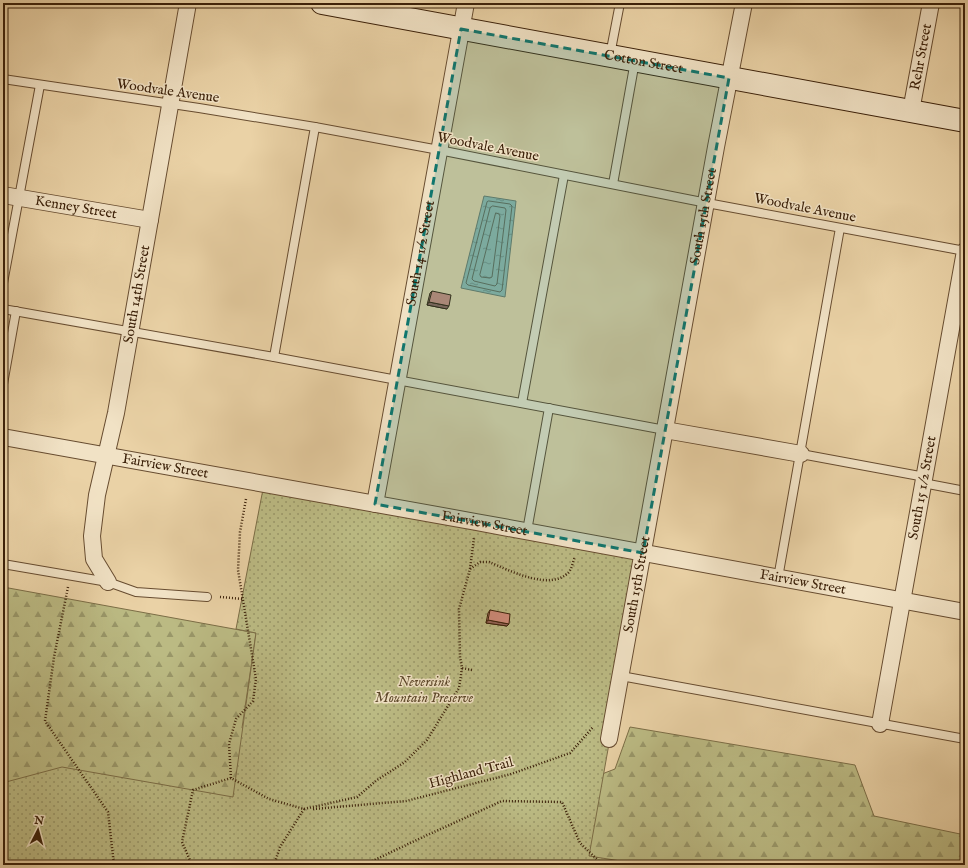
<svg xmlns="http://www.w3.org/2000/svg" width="968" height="868" viewBox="0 0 968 868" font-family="'IM FELL English',serif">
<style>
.forest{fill:url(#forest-firs);stroke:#7b6d46}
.park{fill:url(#park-dots);stroke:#7b6d46}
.water{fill:url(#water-ripples);stroke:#737b6a}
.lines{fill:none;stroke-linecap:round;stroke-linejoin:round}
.shore{stroke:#6a6c5a;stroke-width:1}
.lane-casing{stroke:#674c30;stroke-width:10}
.street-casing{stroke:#674c30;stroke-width:18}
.secondary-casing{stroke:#3b2009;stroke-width:24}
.path{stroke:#3b2009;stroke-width:2.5;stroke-dasharray:1 2;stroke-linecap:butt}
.lane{stroke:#f1e2c5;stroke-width:8}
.street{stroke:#f1e2c5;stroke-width:16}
.secondary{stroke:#f1e2c5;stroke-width:22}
.wall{fill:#b37869;stroke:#3b2009}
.shaded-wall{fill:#926155;stroke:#3b2009}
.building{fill:#d08b7a;stroke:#3b2009}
.marked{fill:#0f766e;fill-opacity:0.2;stroke:#0f766e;stroke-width:3;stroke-dasharray:8 5;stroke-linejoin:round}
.labels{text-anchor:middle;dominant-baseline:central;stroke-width:3;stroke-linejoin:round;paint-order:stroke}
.street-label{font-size:14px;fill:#3b2009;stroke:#f1e2c5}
.park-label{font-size:14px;font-style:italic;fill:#5b4628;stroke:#f1e2c5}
</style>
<defs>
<pattern id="forest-firs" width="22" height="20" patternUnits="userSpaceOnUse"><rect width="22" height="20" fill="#bbba83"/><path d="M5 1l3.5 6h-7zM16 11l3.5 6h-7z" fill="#999769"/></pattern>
<pattern id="park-dots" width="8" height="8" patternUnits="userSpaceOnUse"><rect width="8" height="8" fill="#bbba83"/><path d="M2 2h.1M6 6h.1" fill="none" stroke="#999769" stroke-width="1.8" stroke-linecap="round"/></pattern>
<pattern id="water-ripples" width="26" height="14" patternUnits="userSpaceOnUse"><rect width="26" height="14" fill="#98b7aa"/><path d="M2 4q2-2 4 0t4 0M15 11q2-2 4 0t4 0" fill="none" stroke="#7d9489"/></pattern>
</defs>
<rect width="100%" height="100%" fill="#ead2a6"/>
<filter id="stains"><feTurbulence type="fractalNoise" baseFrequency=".005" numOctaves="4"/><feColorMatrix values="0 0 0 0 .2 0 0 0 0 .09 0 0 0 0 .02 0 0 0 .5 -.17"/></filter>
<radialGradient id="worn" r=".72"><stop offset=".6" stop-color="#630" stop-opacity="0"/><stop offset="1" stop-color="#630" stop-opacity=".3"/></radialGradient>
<polygon class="forest" points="3,587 256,633 242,728 581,782 615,769 630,727 855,765 874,816 965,835 965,865 3,865"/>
<polygon class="park" points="264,484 643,553 589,856 646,865 3,865 3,782 6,782 62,767 233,797 256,633 236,629"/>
<polygon class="water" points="484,196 516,201 505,297 461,288"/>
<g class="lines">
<g class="shore">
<polygon points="489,201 510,204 512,206 502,290 500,292 468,285 466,283 487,202"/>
<polygon points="493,206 505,208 506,210 497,284 495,286 474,281 472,279 490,208"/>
<polygon points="496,213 499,214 500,216 492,277 490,278 481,277 480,275"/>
</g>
<g class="lane-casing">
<g id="lane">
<polyline points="610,55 620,3"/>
<polyline points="3,79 199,108 315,127 439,150 707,203 965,251"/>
<polyline points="613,184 635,61"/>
<polyline points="3,283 40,85"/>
<polyline points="3,309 274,357 665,430"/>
<polyline points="274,357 315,127"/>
<polyline points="3,384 16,311"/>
<polyline points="522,403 564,175"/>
<polyline points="801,454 925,477"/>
<polyline points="923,483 965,491"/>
<polyline points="527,531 549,408"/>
<polyline points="3,564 108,582 136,592 207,597"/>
<polyline points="778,578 840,228"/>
<polyline points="621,676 965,739"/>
</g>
</g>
<g class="street-casing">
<g id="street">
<path id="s1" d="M911,111L931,3"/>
<path id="s2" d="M3,195L150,220"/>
<polyline points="665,430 801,454"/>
<path id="s3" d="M3,437L476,522L965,612"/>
<path id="s4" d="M375,504L466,3"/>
<path id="s5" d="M108,582L94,559L92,536L97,495L116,413L188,3"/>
<path id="s6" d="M880,724L965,251"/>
<path id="s7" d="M609,739L716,147L744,3"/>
</g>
</g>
<g class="secondary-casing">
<g id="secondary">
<path id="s8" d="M322,3L965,121"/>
</g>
</g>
<g class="path">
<polyline points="470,569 474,538"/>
<polyline points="68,587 54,657 45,721 108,812 114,865"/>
<polyline points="220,597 243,599"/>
<path d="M472,670L462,668L460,657L459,609L470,569L480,562H489C509,570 550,592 569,572C572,568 573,561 575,557"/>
<polyline points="231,778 229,744 236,719 253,701 256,679 238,570 240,532 246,499"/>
<polyline points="313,809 406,801 511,774 570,753 593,727"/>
<polyline points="3,858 10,865"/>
<polyline points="192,865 182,842 193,790 231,778 269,799 304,809 357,797 377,780 405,762 427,740 459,688 462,668"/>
<polyline points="274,865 280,847 304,809"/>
<polyline points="364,865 423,837 502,801 562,802 580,843 603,865"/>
</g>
<use href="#lane" class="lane"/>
<use href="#street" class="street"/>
<use href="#secondary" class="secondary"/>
</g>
<g class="wall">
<polygon points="432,291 447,309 427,305 430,293"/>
<polygon points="490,610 509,624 507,626 486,623 488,613"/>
</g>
<g class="shaded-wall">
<polygon points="429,302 449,306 447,309 427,305"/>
<polygon points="488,620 509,624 507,626 486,623"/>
</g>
<g class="building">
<polygon points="432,291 451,295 449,306 429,302"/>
<polygon points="490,610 510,614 509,624 488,620"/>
</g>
<path class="marked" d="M461,29L729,78L643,553L375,504Z"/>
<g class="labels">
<g class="street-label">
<text stroke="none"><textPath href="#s1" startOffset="55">Rehr Street</textPath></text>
<text stroke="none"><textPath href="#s8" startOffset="327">Cotton Street</textPath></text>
<text transform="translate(168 91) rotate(8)">Woodvale Avenue</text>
<text transform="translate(488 147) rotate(11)">Woodvale Avenue</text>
<text stroke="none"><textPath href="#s2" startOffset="74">Kenney Street</textPath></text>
<text transform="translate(805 208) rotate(11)">Woodvale Avenue</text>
<text stroke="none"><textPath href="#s7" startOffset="531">South 15th Street</textPath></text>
<text stroke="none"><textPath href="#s4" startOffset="255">South 14 1/2 Street</textPath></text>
<text stroke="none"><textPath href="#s5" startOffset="296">South 14th Street</textPath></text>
<text stroke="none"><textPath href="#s3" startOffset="165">Fairview Street</textPath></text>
<text stroke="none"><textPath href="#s6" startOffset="240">South 15 1/2 Street</textPath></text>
<text stroke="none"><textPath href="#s3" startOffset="489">Fairview Street</textPath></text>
<text stroke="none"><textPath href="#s3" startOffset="813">Fairview Street</textPath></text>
<text stroke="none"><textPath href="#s7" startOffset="157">South 15th Street</textPath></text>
<text transform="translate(471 773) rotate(-15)">Highland Trail</text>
</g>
<g class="park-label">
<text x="424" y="682">Neversink<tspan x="424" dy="16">Mountain Preserve</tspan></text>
</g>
</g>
<rect width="968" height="868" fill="none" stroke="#ead2a6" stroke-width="16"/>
<rect x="4" y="4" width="960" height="860" fill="none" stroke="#3b2009" stroke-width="2"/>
<rect x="8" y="8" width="952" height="852" fill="none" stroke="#3b2009"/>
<g transform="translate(38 830) rotate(6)" stroke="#f1e2c5" stroke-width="3" paint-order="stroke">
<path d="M0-3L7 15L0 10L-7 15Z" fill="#3b2009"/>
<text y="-6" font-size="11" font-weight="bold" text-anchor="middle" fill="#3b2009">N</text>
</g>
<rect width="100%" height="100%" filter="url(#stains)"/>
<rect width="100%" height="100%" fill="url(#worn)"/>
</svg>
